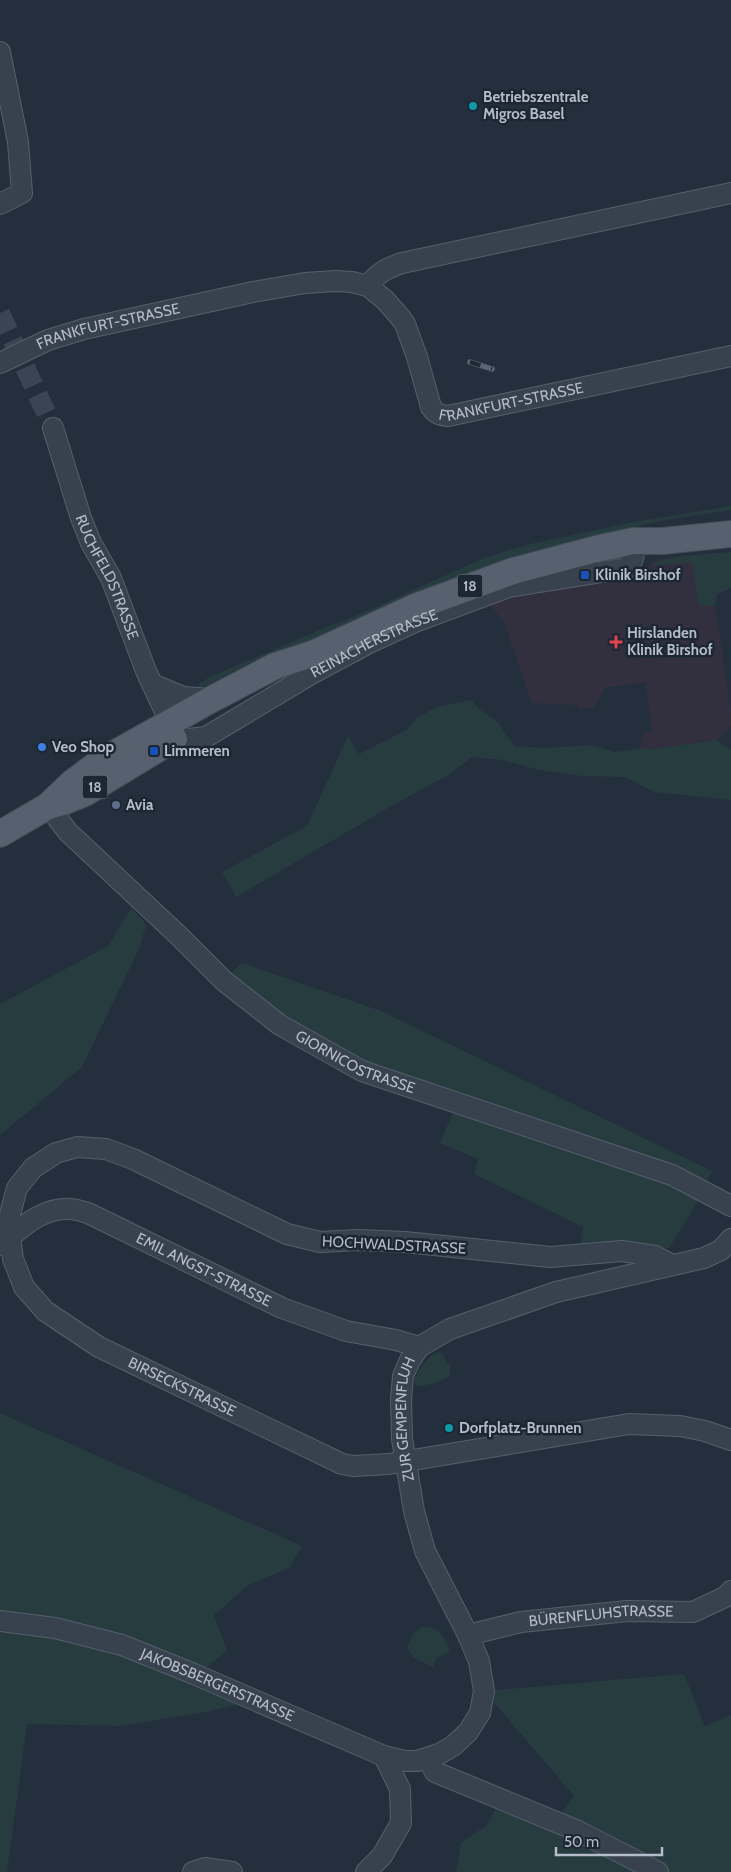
<svg xmlns="http://www.w3.org/2000/svg" width="731" height="1872" viewBox="0 0 731 1872" font-family="Cabin,sans-serif">
<style>
.medical{fill:#32303f}
.green{fill:#263c3f}
.lines{fill:none;stroke-linecap:round;stroke-linejoin:round}
.minor-tunnel{stroke:#3a4453;stroke-width:20;stroke-dasharray:20 10;stroke-linecap:butt}
.minor-casing{stroke:#565f6c;stroke-width:22}
.major-casing{stroke:#414a57;stroke-width:28}
.minor{stroke:#38414e;stroke-width:20}
.major{stroke:#56606e;stroke-width:26}
.rail-casing{stroke:#5a6575;stroke-width:5.5}
.rail{stroke:#1d2633;stroke-width:4;stroke-dasharray:11;stroke-linecap:butt}
.culture-dot{fill:#0f9aa8;stroke:#1d2633;stroke-width:2}
.transit-dot{fill:#1a4fb4;stroke:#1d2633;stroke-width:2}
.health-dot{fill:#e0444e;stroke:#1d2633;stroke-width:2}
.shop-dot{fill:#3f7fe0;stroke:#1d2633;stroke-width:2}
.service-dot{fill:#5c6f8a;stroke:#1d2633;stroke-width:2}
.labels{text-anchor:middle;dominant-baseline:central;stroke-width:5;stroke-linejoin:round;paint-order:stroke}
.shield{fill:#1d2633;stroke:#878f9c;stroke-width:1}
.shield-label{font-size:14px;font-weight:bold;fill:#b4bcc9}
.poi-label{font-size:15px;font-weight:bold;fill:#b4bcc9;stroke:#1d2633;text-anchor:start}
.street-label{font-size:15px;fill:#b4bcc9;stroke:#1d2633}
</style>
<rect width="100%" height="100%" fill="#242f3e"/>
<polygon class="medical" points="694,554 699,607 715,605 731,711 731,726 717,740 652,749 640,749 643,732 652,731 645,682 605,688 593,708 579,709 577,705 532,703 504,623 490,604 555,587 614,578 647,566 656,560"/>
<g class="green">
<polygon points="731,506 731,510 665,520 617,531 259,659 200,688 198,684 210,677 334,624 340,623 484,558 530,544 639,521"/>
<path d="M731,552V588L717,594L715,605L699,607L692,562L650,566C663,555 712,554 731,552Z"/>
<polygon points="472,700 479,709 498,723 515,746 546,748 591,745 615,752 640,749 652,749 717,740 731,750 731,800 654,792 625,777 582,776 539,770 503,760 472,757 450,774 393,805 236,897 222,872 307,826 348,736 359,754 408,729 416,718 439,706"/>
<polygon points="131,908 142,919 146,926 138,951 82,1067 0,1135 0,1004 108,946"/>
<path d="M242,963L381,1011L712,1171L699,1200L669,1248L580,1250L583,1227L474,1174L478,1159L440,1143L460,1096C403,1077 345,1057 295,1023C273,1007 252,989 231,973Z"/>
<path d="M439,1351L444,1356L446,1363L450,1364V1376L439,1382L417,1387L414,1381C419,1367 427,1359 439,1351Z"/>
<polygon points="0,1413 302,1546 290,1567 247,1586 214,1615 227,1651 206,1668 236,1705 206,1712 120,1726 27,1724 7,1872 0,1872"/>
<path d="M422,1627C440,1626 445,1638 450,1652L436,1658L433,1667L414,1658L407,1648L413,1634Z"/>
<polygon points="684,1674 705,1726 731,1715 731,1872 663,1872 558,1817 574,1796 484,1691"/>
<polygon points="498,1804 647,1872 456,1872 461,1843 487,1825"/>
</g>
<g class="lines">
<polyline class="minor-tunnel" points="0,313 53,428"/>
<g class="minor-casing">
<g id="minor">
<polyline points="0,52 18,142 22,193 0,204"/>
<path d="M368,286C377,273 387,268 402,263L731,193"/>
<path id="s1" d="M0,363L48,340L84,329L253,292L305,283L335,281L352,282L368,286L385,300L400,317L405,324L417,357L431,407C436,414 440,415 448,416L731,356"/>
<path id="s2" d="M53,428L81,518L91,543L111,578L146,671L170,722"/>
<polyline points="152,684 183,697 212,699"/>
<path id="s3" d="M177,737L189,739L206,737L313,673L369,643L415,622L509,587L627,568C635,559 635,553 633,541"/>
<path id="s4" d="M48,806L68,832L179,936L224,981L280,1025L362,1071L672,1175L731,1206"/>
<path id="s5" d="M3,1245C19,1228 40,1210 64,1209C72,1208 81,1211 88,1213L282,1308L346,1331L396,1340L419,1347"/>
<path id="s6" d="M672,1265L655,1256L622,1251L550,1257L405,1242L358,1240L320,1242L287,1234L133,1159L106,1149L77,1147L56,1153L33,1168L17,1188L9,1218L10,1237L13,1259L24,1287L45,1311L99,1347L342,1464L353,1466L389,1464L629,1424L680,1426L705,1431L731,1440"/>
<path id="s7" d="M0,1621L55,1628L122,1645L194,1674L384,1756L405,1761H417L439,1754L453,1746L468,1732L480,1713L484,1691L479,1661L468,1635L425,1551L414,1511L402,1439L401,1399L403,1376L409,1362L419,1347L450,1329L556,1292L704,1258L721,1250L731,1239"/>
<path id="s8" d="M468,1635L521,1622L627,1611L693,1612L725,1597L731,1591"/>
<polyline points="428,1758 435,1772 578,1831 658,1872"/>
<polyline points="193,1872 205,1868 232,1872"/>
<polyline points="366,1872 382,1856 401,1823 400,1789 384,1756"/>
</g>
</g>
<g class="major-casing">
<g id="major">
<polyline points="48,806 72,783 103,760 212,699 275,666 315,653 415,607 513,571 596,549 633,541 663,541 731,534"/>
<polyline points="0,834 48,806 63,802 85,793 174,739"/>
</g>
</g>
<use href="#minor" class="minor"/>
<use href="#major" class="major"/>
<g class="rail-casing">
<polyline id="rail" points="470,362 492,369"/>
</g>
<use href="#rail" class="rail"/>
</g>
<g class="culture-dot">
<circle cx="473" cy="106" r="5"/>
<circle cx="449" cy="1428" r="5"/>
</g>
<g class="transit-dot">
<rect x="580" y="570" width="10" height="10" rx="2.5"/>
<rect x="149" y="746" width="10" height="10" rx="2.5"/>
</g>
<path class="health-dot" d="M613.5 634.5h5v5h5v5h-5v5h-5v-5h-5v-5h5z"/>
<circle class="shop-dot" cx="42" cy="747" r="5"/>
<circle class="service-dot" cx="116" cy="805" r="5"/>
<g class="labels">
<g class="shield">
<rect x="457.5" y="574.5" width="25" height="23" rx="4"/>
<rect x="82.5" y="775.5" width="25" height="23" rx="4"/>
</g>
<g class="shield-label">
<text x="470" y="586">18</text>
<text x="95" y="787">18</text>
</g>
<g class="poi-label">
<text x="483" y="97">Betriebszentrale<tspan x="483" dy="17">Migros Basel</tspan></text>
<text x="595" y="575">Klinik Birshof</text>
<text x="627" y="633">Hirslanden<tspan x="627" dy="17">Klinik Birshof</tspan></text>
<text x="52" y="747">Veo Shop</text>
<text x="164" y="751">Limmeren</text>
<text x="126" y="805">Avia</text>
<text x="459" y="1428">Dorfplatz-Brunnen</text>
</g>
<g class="street-label">
<text stroke="none"><textPath href="#s1" startOffset="115">FRANKFURT-STRASSE</textPath></text>
<text stroke="none"><textPath href="#s1" startOffset="605">FRANKFURT-STRASSE</textPath></text>
<text stroke="none"><textPath href="#s2" startOffset="159">RUCHFELDSTRASSE</textPath></text>
<text stroke="none"><textPath href="#s3" startOffset="222">REINACHERSTRASSE</textPath></text>
<text stroke="none"><textPath href="#s4" startOffset="404">GIORNICOSTRASSE</textPath></text>
<text transform="translate(394 1245) rotate(3)">HOCHWALDSTRASSE</text>
<text stroke="none"><textPath href="#s5" startOffset="226">EMIL ANGST-STRASSE</textPath></text>
<text stroke="none"><textPath href="#s6" startOffset="985">BIRSECKSTRASSE</textPath></text>
<text stroke="none"><textPath href="#s7" startOffset="835">ZUR GEMPENFLUH</textPath></text>
<text stroke="none"><textPath href="#s8" startOffset="135">BÜRENFLUHSTRASSE</textPath></text>
<text stroke="none"><textPath href="#s7" startOffset="228">JAKOBSBERGERSTRASSE</textPath></text>
</g>
</g>
<path d="M556 1847v8h106v-8" fill="none" stroke="#b4bcc9" stroke-width="2.5"/>
<text x="564" y="1847" font-size="15" fill="#b4bcc9" stroke="#1d2633" stroke-width="4" paint-order="stroke">50 m</text>
</svg>
